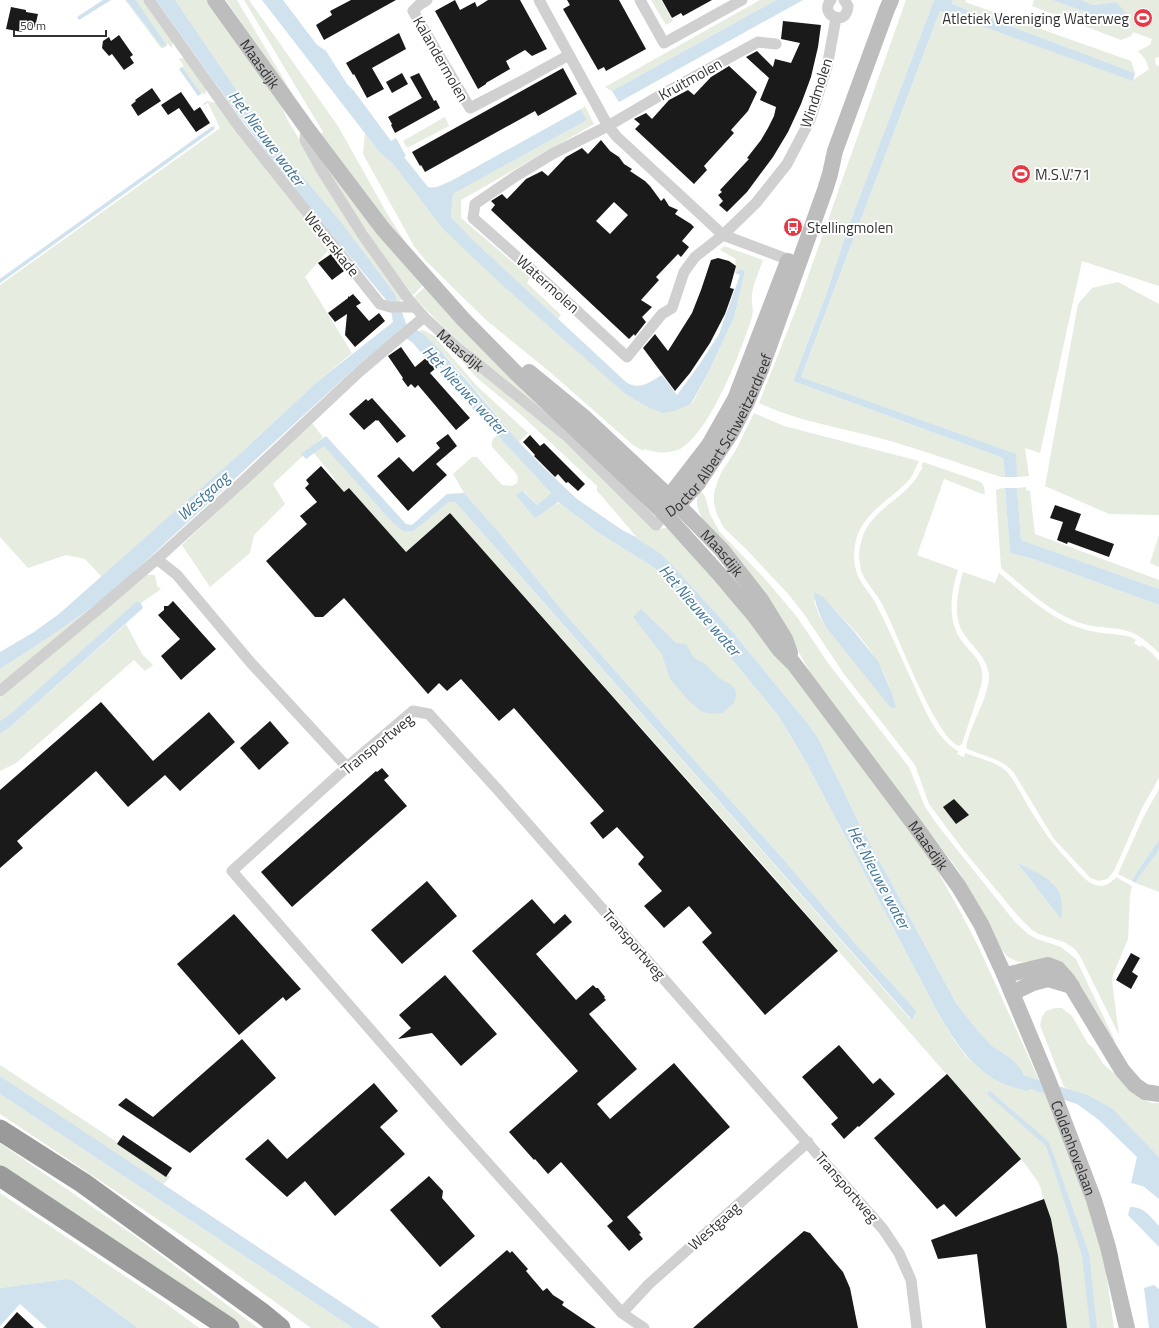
<svg xmlns="http://www.w3.org/2000/svg" width="1159" height="1328" viewBox="0 0 1159 1328" font-family="'Titillium Web',sans-serif">
<style>
.green{fill:#e6ecdf;fill-rule:evenodd}
.water{fill:#cfe2ee}
.lines{fill:none;stroke-linecap:round;stroke-linejoin:round}
.stream{stroke:#cfe2ee;stroke-width:3.5}
.canal{stroke:#cfe2ee;stroke-width:13}
.building{fill:#1a1a1a;fill-rule:evenodd}
.street{stroke:#d0d0d0;stroke-width:11}
.secondary{stroke:#bdbdbd;stroke-width:16}
.highway{stroke:#9a9a9a;stroke-width:21}
.labels{text-anchor:middle;dominant-baseline:central;stroke-width:4;stroke-linejoin:round;paint-order:stroke}
.poi-label{font-size:15px;fill:#333;stroke:#fff;text-anchor:start}
.street-label{font-size:15px;fill:#333;stroke:#fff}
.water-label{font-size:16px;font-style:italic;fill:#3f7597;stroke:#fff}
</style>
<rect width="100%" height="100%" fill="#fff"/>
<g class="green">
<polygon points="125,0 126,0 151,33 166,44 136,0 146,0 173,41 172,47 171,47 167,43 167,46 163,48 161,48"/>
<polygon points="175,0 209,0 278,97 287,119 301,142 402,299 399,303 395,294 342,223 265,132"/>
<polygon points="226,0 237,0 303,112"/>
<polygon points="244,0 249,0 338,126 385,210 410,250 404,244 321,134 323,132"/>
<polygon points="651,0 661,0 673,21 666,25"/>
<polygon points="760,0 776,0 612,91 605,87"/>
<path d="M906,0H934L848,228L826,295L793,381L1003,458L1005,477H1001C960,464 920,449 879,438C839,427 796,421 759,403L800,299Z"/>
<polygon points="953,0 966,0 965,2 1131,61 1135,73 952,4"/>
<polygon points="1034,0 1052,0 1121,25 1116,2 1093,5 1081,0 1159,0 1159,57 1155,58 1156,65 1159,66 1159,286 1082,261 1040,453 1025,448 1029,476 1017,477 1015,454 801,377 940,11 1133,80 1149,69 1145,59 1138,51 1150,45 1152,39 1133,32 1131,36 1121,40 1032,6"/>
<polygon points="181,58 187,59 207,89 205,95 204,93 201,94 182,67 184,66 179,59"/>
<polygon points="207,101 216,103 331,247 305,277 352,353 317,382 244,450 102,577 85,559 66,555 28,568 0,537 0,285 220,128 208,103 202,106 204,103"/>
<polygon points="585,106 594,124 461,200 461,218 530,277 527,283 561,315 558,319 472,239 451,217 453,194 587,120 581,109"/>
<polygon points="445,117 449,126 407,148 403,141"/>
<path d="M365,133L381,154L393,164L443,229L624,393L692,404L708,373L734,318L745,271L741,269L735,273L734,272L736,259L720,250L724,246L763,260C759,272 753,284 752,295C751,302 754,310 752,317C742,349 710,433 680,449C669,454 655,453 644,449L643,451L633,445L550,372L486,320L425,260L414,246L363,154Z"/>
<path d="M321,159L423,285L413,295C381,254 354,211 325,169Z"/>
<polygon points="1118,282 1159,304 1159,515 1109,514 1045,486 1078,304 1092,288"/>
<path d="M425,287L555,420C506,381 457,343 414,297Z"/>
<path d="M423,330L434,336L476,385L528,433L519,442C502,422 436,337 416,332Z"/>
<polygon points="443,339 566,439 656,529 667,528 748,614 930,858 961,913 980,950 1039,1080 1022,1075 1012,1059 992,1046 978,1031 956,1003 858,821 818,738 809,725 731,630 685,579 639,540 599,493 597,491 597,486 518,412 477,378"/>
<path d="M754,413L784,426L919,461C915,468 914,475 907,482C890,500 863,513 856,540C854,549 853,561 856,570C859,583 870,592 876,604C889,629 900,655 912,681C923,705 934,737 958,751L957,754L964,757L965,753C977,758 994,761 1005,770C1014,778 1024,800 1031,811C1043,831 1056,848 1072,865C1084,879 1099,897 1116,877L1132,886L1130,894L1128,939L1113,975L1112,980L1119,1035L1080,956L1075,949L1064,942L1039,934L1032,930L1018,916L964,851L929,804L915,765L844,674L804,614L789,595L747,550L724,528L717,515L714,503V493L717,483L721,473L737,448ZM820,596L823,598C842,617 863,637 877,661C885,674 891,689 895,703L826,627L819,615L814,601ZM1018,864H1020L1053,883L1061,919Z"/>
<polygon points="311,422 323,437 273,484 285,504 254,535 250,553 210,587 182,545 261,471"/>
<path d="M497,435L551,493L537,505L524,491L517,496L535,519L557,503L562,505L599,533L653,567L663,576L777,714L792,738L807,764L937,1011L954,1040L966,1056L980,1069L1029,1089L1045,1093L1055,1115L1102,1245L1114,1328H1067L1041,1189L1038,1182L1025,1164L751,851L450,513L403,554L349,488L335,500L325,487L335,479L314,453L324,445L392,522L404,532L414,531L449,502H455L910,1019H913L915,1016L912,1006L853,941L779,854L703,770L566,615L503,537L464,493L453,474L472,457H477L502,485L512,486L517,483L518,477L515,472L493,448C490,442 492,440 497,435Z"/>
<path d="M923,462L981,482L984,487L985,495L944,479L917,555L958,570C952,589 948,611 956,631C965,653 988,657 981,686L962,744L959,746C934,736 897,631 882,604C877,594 866,583 862,573C859,564 858,552 861,543C867,513 898,502 915,480C918,476 920,471 923,467H921Z"/>
<polygon points="1026,487 1026,490 1030,491 1035,534 1159,580 1159,589 1021,540 1017,488"/>
<path d="M1005,488L1010,553L1036,560L1159,605V653C1152,646 1144,639 1135,634C1118,625 1095,630 1075,621C1047,610 1024,587 1001,568L996,491L997,489Z"/>
<path d="M699,489L705,496L710,514L719,531L765,579L797,617L828,663L909,767L925,807L939,827L1015,922L1028,934L1037,939L1061,947L1076,959L1115,1041L1112,1043L1073,974L1032,962L1031,961L1021,962L1016,961L1008,957L1002,950L979,906L958,870L817,685L786,629L703,520C697,509 695,501 699,489Z"/>
<polygon points="1159,535 1159,567 1150,563"/>
<path d="M963,572L995,583L999,573C1024,594 1051,620 1083,629C1098,634 1115,633 1131,637L1136,640L1134,643L1140,647L1142,645L1152,653L1159,661V778L1142,808L1114,871L1107,879L1099,881L1090,878L1086,873L1054,839L1014,773C1002,757 982,757 966,748C969,726 990,696 989,675C987,657 973,648 964,634C952,618 958,589 963,572Z"/>
<polygon points="147,575 155,575 157,586 161,589 141,603 137,601 9,715 0,721 0,698"/>
<polygon points="95,605 0,686 0,669 48,638"/>
<polygon points="126,624 142,654 153,665 145,671 134,660 16,763 0,771 0,734 9,728"/>
<polygon points="1159,789 1159,840 1139,869 1132,881 1118,874 1143,818"/>
<polygon points="1159,849 1159,892 1136,883 1138,878"/>
<polygon points="1055,1008 1062,1008 1072,1016 1088,1044 1093,1048 1104,1065 1115,1074 1140,1098 1152,1103 1159,1103 1159,1157 1113,1109 1064,1087 1040,1025 1042,1017 1046,1011"/>
<polygon points="0,1065 170,1177 163,1185 0,1076"/>
<polygon points="0,1094 353,1328 311,1328 209,1254 126,1198 0,1114"/>
<polygon points="0,1143 139,1239 258,1328 240,1328 0,1167"/>
<polygon points="0,1193 164,1302 199,1328 138,1328 72,1280 67,1279 0,1288"/>
</g>
<g class="water">
<polygon points="103,0 111,0 79,20 77,17"/>
<polygon points="126,0 136,0 166,44 162,47"/>
<path d="M156,0H175L265,132L342,223L395,294L407,326L405,328L413,334L416,332L422,333L438,348L469,383L519,442L542,466L577,499L622,530L636,537L639,540L661,554L685,579L731,630L809,725L818,738L858,821L956,1003L978,1031L992,1046L1012,1059L1022,1071L1023,1075L1087,1095L1113,1109L1159,1157V1199L1143,1186L1131,1183L1137,1157L1099,1120L1077,1104L1030,1089L1027,1091C1018,1088 1006,1086 998,1081C968,1065 953,1038 937,1011L807,764L792,738L777,714L663,576L653,567L599,533L558,502L535,519L516,495L523,491L537,505L551,493L470,406L444,369L419,341L413,340L398,333L356,367L98,605H95L48,638L0,669V652L34,632L59,614L244,450L317,382L393,322L391,311L388,302L301,198L233,108Z"/>
<path d="M262,0H283L317,45L326,51L347,84L354,91L391,141L396,138L406,156L404,157L428,187C437,189 443,184 451,181L581,109L587,120L453,194L451,217L472,239L626,382C639,391 650,382 662,375L677,395L699,365L719,334L740,275L735,273L741,269L745,271L734,318L708,373L691,404L674,411L663,413L648,407L624,393L500,283L443,229L393,164L381,154Z"/>
<polygon points="776,0 803,0 619,102 612,91"/>
<polygon points="934,0 953,0 952,4 1135,73 1133,81 940,11 801,377 1016,454 1017,477 1005,477 1003,458 793,381 826,295 848,228"/>
<polygon points="1052,0 1081,0 1093,5 1116,2 1126,13 1121,25"/>
<polygon points="182,67 200,92 201,94 198,96 179,69"/>
<polygon points="326,436 406,524 412,525 447,494 464,493 503,537 566,615 703,770 779,854 853,941 912,1006 916,1012 913,1019 911,1019 455,502 449,502 414,531 404,532 392,522 324,446 306,459 301,454"/>
<polygon points="1005,488 1017,488 1021,540 1159,589 1159,605 1036,560 1010,553"/>
<path d="M814,592L823,597L852,629L878,661L892,693L896,707L891,708L826,627C820,616 815,605 814,592Z"/>
<polygon points="137,601 141,603 143,608 9,728 0,734 0,721 9,715"/>
<polygon points="641,609 676,643 686,644 693,657 705,664 719,678 730,684 735,689 736,696 733,704 722,713 711,714 701,711 689,701 670,679 662,654 633,617"/>
<polygon points="1159,840 1159,849 1157,853 1138,878 1136,883 1132,881 1139,869"/>
<path d="M1018,864H1020C1046,878 1067,883 1061,919Z"/>
<polygon points="0,1076 380,1328 353,1328 0,1094"/>
<polygon points="990,1091 1049,1142 1089,1254 1097,1328 1090,1328 1082,1255 1046,1146 987,1094 988,1092"/>
<path d="M1130,1207C1143,1206 1151,1217 1159,1226V1247L1128,1215Z"/>
<polygon points="67,1279 72,1280 138,1328 47,1328 20,1304 0,1326 0,1288"/>
<polygon points="1154,1285 1159,1289 1159,1328 1149,1328 1144,1288"/>
</g>
<g class="lines">
<polyline class="stream" points="0,281 213,128"/>
<polyline class="canal" points="410,333 417,338 438,362"/>
</g>
<g class="building">
<polygon points="351,0 396,0 324,40 316,25 332,15 330,11"/>
<polygon points="455,0 460,10 475,2 477,7 488,0 520,0 547,49 532,56 525,50 506,61 510,69 486,83 486,84 478,89 435,11"/>
<polygon points="567,0 619,0 646,49 606,71 604,67 598,70 563,9 570,5"/>
<polygon points="662,0 712,0 683,16 681,13 672,18"/>
<polygon points="11,7 26,10 26,12 38,14 35,27 24,25 22,32 6,29"/>
<polygon points="783,21 821,25 818,47 811,77 801,104 788,132 773,157 747,192 727,212 719,205 723,201 718,195 722,192 720,190 749,159 747,158 761,140 768,128 774,116 776,107 760,100 769,78 746,57 757,51 773,67 775,59 791,63 800,43 781,39"/>
<polygon points="399,33 406,49 372,68 384,89 367,98 354,74 353,75 346,63"/>
<polygon points="119,35 133,55 130,57 134,63 124,70 112,54 109,56 102,48 103,41 109,37 111,41"/>
<polygon points="729,66 757,92 748,111 731,130 734,133 704,166 707,170 694,184 635,129 640,124 634,119 646,113 652,119 669,100 688,90 694,95 711,77"/>
<polygon points="563,68 577,94 538,116 535,111 425,172 421,165 420,166 412,152"/>
<polygon points="402,73 408,84 392,93 386,82"/>
<polygon points="419,73 434,101 436,100 440,108 395,133 391,125 392,124 388,117 422,98 410,77"/>
<polygon points="152,88 161,101 138,116 131,105 136,101 135,100"/>
<polygon points="181,92 194,111 200,107 210,123 196,132 179,108 168,115 161,105"/>
<path d="M601,140L610,151L619,157L624,164L632,169L630,171L645,181L650,186L661,201L664,198L669,206L678,210L675,214L691,224L694,227L682,241L689,247L681,257L678,254L656,277L659,280L641,300L652,307L642,317L646,322L635,336L634,334L629,339L491,210L495,205L491,201L502,194L507,199L526,179L542,171L548,176L566,157L582,148L588,154ZM614,202L628,215L610,234L596,221Z"/>
<polygon points="331,254 344,271 332,280 318,263"/>
<polygon points="718,258 729,261 736,266 730,288 734,289 725,314 710,343 690,373 675,391 643,348 655,334 668,351 692,313 701,290 711,260"/>
<polygon points="353,294 361,303 356,306 369,321 379,313 385,321 355,347 345,335 347,314 335,322 328,313 348,298 348,296 349,297"/>
<polygon points="401,347 415,367 427,357 436,368 430,373 470,418 456,430 418,385 415,388 411,384 408,387 402,379 403,378 388,356"/>
<polygon points="372,398 406,436 397,443 378,420 377,421 376,420 364,430 349,414 366,399 368,401"/>
<polygon points="448,434 457,446 436,464 447,475 408,511 377,476 399,457 413,472 440,448 436,443"/>
<polygon points="530,435 540,446 544,443 585,484 578,491 568,482 566,483 558,474 555,477 534,456 535,455 523,442"/>
<polygon points="321,466 344,492 349,488 406,552 450,513 838,951 765,1015 702,942 712,933 689,906 664,928 644,906 662,891 638,864 644,857 617,827 603,839 590,823 604,811 514,708 499,721 461,679 447,691 439,683 428,694 344,598 323,617 315,617 266,561 307,524 300,516 317,502 305,488 309,484 306,480"/>
<polygon points="1055,505 1081,514 1075,530 1114,544 1109,557 1068,542 1067,544 1057,540 1063,522 1050,518"/>
<polygon points="173,601 216,649 181,680 161,656 180,639 158,615 164,610 164,606 168,606"/>
<polygon points="101,702 153,761 209,712 235,742 180,791 165,775 128,807 96,771 17,841 23,848 0,868 0,790"/>
<polygon points="270,721 289,743 259,770 240,748"/>
<polygon points="382,768 389,776 384,780 407,806 292,907 261,872 376,771 377,772"/>
<polygon points="954,799 969,815 956,824 943,807"/>
<polygon points="427,881 457,916 402,964 371,930"/>
<polygon points="532,899 554,924 565,914 572,922 536,954 576,1000 593,985 596,988 598,988 605,997 604,998 606,1000 589,1014 637,1069 597,1104 610,1119 674,1063 730,1127 627,1217 641,1233 639,1234 643,1239 629,1251 607,1226 613,1221 561,1162 548,1174 535,1159 534,1160 509,1132 578,1071 472,951"/>
<polygon points="234,914 301,989 286,1001 283,997 239,1035 177,964"/>
<polygon points="1131,953 1140,958 1132,972 1138,976 1131,989 1116,980"/>
<polygon points="445,975 497,1034 461,1066 432,1033 398,1039 411,1028 399,1015"/>
<polygon points="242,1039 276,1078 190,1153 118,1105 126,1098 153,1117"/>
<polygon points="839,1045 873,1084 880,1078 895,1094 859,1127 858,1126 844,1139 831,1124 838,1118 802,1077"/>
<polygon points="947,1074 1021,1159 956,1217 944,1204 937,1209 874,1138"/>
<polygon points="374,1083 398,1111 380,1127 405,1154 335,1216 305,1181 287,1197 245,1159 268,1139 287,1159"/>
<polygon points="123,1135 172,1168 166,1177 117,1144"/>
<polygon points="429,1176 443,1191 442,1198 475,1236 440,1267 390,1210"/>
<polygon points="1044,1199 1051,1219 1058,1256 1067,1328 986,1328 977,1254 938,1259 931,1240"/>
<polygon points="804,1231 810,1233 843,1272 850,1288 858,1328 693,1328"/>
<polygon points="507,1250 510,1253 512,1251 528,1269 526,1271 543,1291 547,1288 553,1295 564,1302 562,1305 596,1328 441,1328 431,1316"/>
<polygon points="17,1312 34,1328 3,1328"/>
</g>
<g class="lines">
<g class="street">
<polyline points="149,0 240,128 380,304 390,307 414,307"/>
<polyline points="427,0 419,5 413,11 470,108 520,82 569,55"/>
<polyline points="539,0 608,126 617,137 723,235 795,262"/>
<polyline points="640,0 664,43 742,0"/>
<path d="M831,0C818,15 847,28 848,6L844,0"/>
<polyline points="776,44 758,42 659,96 608,126 554,153 516,176 475,204 473,218 549,285 627,357 662,314 672,308 684,272 695,257 723,235 756,203 787,164 810,120 827,67 836,18"/>
<path id="s1" d="M306,127L305,140L321,169L362,234L409,300L424,317L458,348L568,437L656,525L665,514"/>
<polyline points="157,559 177,575 251,663 347,767"/>
<polyline points="0,691 101,607 157,559 242,482 359,372 424,317"/>
<polyline points="622,1313 649,1284 808,1142"/>
<polyline points="644,1328 622,1313 450,1121 232,871 347,767 413,711 429,714 499,791 883,1229 899,1253 911,1280 917,1328"/>
</g>
<g class="secondary">
<path id="s2" d="M215,0L306,127L383,229L463,319L517,374L665,514L721,576L754,615L779,649L794,664L916,827L959,887L981,924L1004,974L1049,1082L1094,1200L1108,1247L1127,1328"/>
<path id="s3" d="M529,372L585,418L678,505L722,550L761,600L785,639L790,653"/>
<polyline points="667,507 669,497 709,445 735,399 788,261"/>
<path id="s4" d="M665,514L678,505L698,483L731,433L746,404L761,369L825,190L830,174L835,151L887,9L891,0"/>
<polyline points="1004,974 1010,974 1048,965 1058,969 1067,979 1122,1070 1135,1085 1145,1092 1159,1094"/>
<polyline points="1012,993 1033,983 1048,979 1072,986"/>
</g>
<g class="highway">
<polyline points="0,1130 83,1183 263,1314 280,1328"/>
<polyline points="0,1176 229,1328"/>
</g>
</g>
<defs>
<g id="stadium-disc" transform="scale(1)"><circle r="9.5" fill="#e63946" stroke="#fff"/><path d="M0-5a6.5 5 0 1 0 0 10a6.5 5 0 1 0 0-10ZM-3.5-1.8h7v3.6h-7Z" fill="#fff"/></g>
<g id="bus-disc" transform="scale(1)"><circle r="9.5" fill="#e63946" stroke="#fff"/><path d="M-5-6H5V4H4V6H2V4H-2V6H-4V4H-5ZM-3.5-4V0h7V-4ZM-3.5 1.2v1.5H-2V1.2ZM2 1.2v1.5H3.5V1.2Z" fill="#fff"/></g>
</defs>
<g fill-rule="evenodd">
<use href="#stadium-disc" x="1143" y="18"/>
<use href="#stadium-disc" x="1021" y="174"/>
<use href="#bus-disc" x="793" y="227"/>
</g>
<g class="labels">
<g class="poi-label">
<text x="1129" y="18" text-anchor="end">Atletiek Vereniging Waterweg</text>
<text x="1035" y="174">M.S.V.'71</text>
<text x="807" y="227">Stellingmolen</text>
</g>
<g class="street-label">
<text transform="translate(441 59) rotate(60)">Kalandermolen</text>
<text stroke="none"><textPath href="#s2" startOffset="78">Maasdijk</textPath></text>
<text transform="translate(690 79) rotate(-29)">Kruitmolen</text>
<text transform="translate(816 93) rotate(-72)">Windmolen</text>
<text transform="translate(332 244) rotate(51)">Weverskade</text>
<text transform="translate(548 284) rotate(42)">Watermolen</text>
<text stroke="none"><textPath href="#s1" startOffset="276">Maasdijk</textPath></text>
<text stroke="none"><textPath href="#s4" startOffset="97">Doctor Albert Schweitzerdreef</textPath></text>
<text stroke="none"><textPath href="#s3" startOffset="265">Maasdijk</textPath></text>
<text transform="translate(377 744) rotate(-39)">Transportweg</text>
<text stroke="none"><textPath href="#s2" startOffset="1109">Maasdijk</textPath></text>
<text transform="translate(634 944) rotate(49)">Transportweg</text>
<text stroke="none"><textPath href="#s2" startOffset="1446">Coldenhovelaan</textPath></text>
<text transform="translate(847 1187) rotate(49)">Transportweg</text>
<text transform="translate(714 1226) rotate(-42)">Westgaag</text>
</g>
<g class="water-label">
<text transform="translate(267 138) rotate(53)">Het Nieuwe water</text>
<text transform="translate(465 390) rotate(47)">Het Nieuwe water</text>
<text transform="translate(203 496) rotate(-42)">Westgaag</text>
<text transform="translate(700 610) rotate(49)">Het Nieuwe water</text>
<text transform="translate(879 877) rotate(62)">Het Nieuwe water</text>
</g>
</g>
<path d="M14 30v6h92v-6" fill="none" stroke="#333333" stroke-width="2"/>
<text x="20" y="30" font-size="12" fill="#333333" stroke="#ffffff" stroke-width="3" paint-order="stroke">50 m</text>
</svg>
